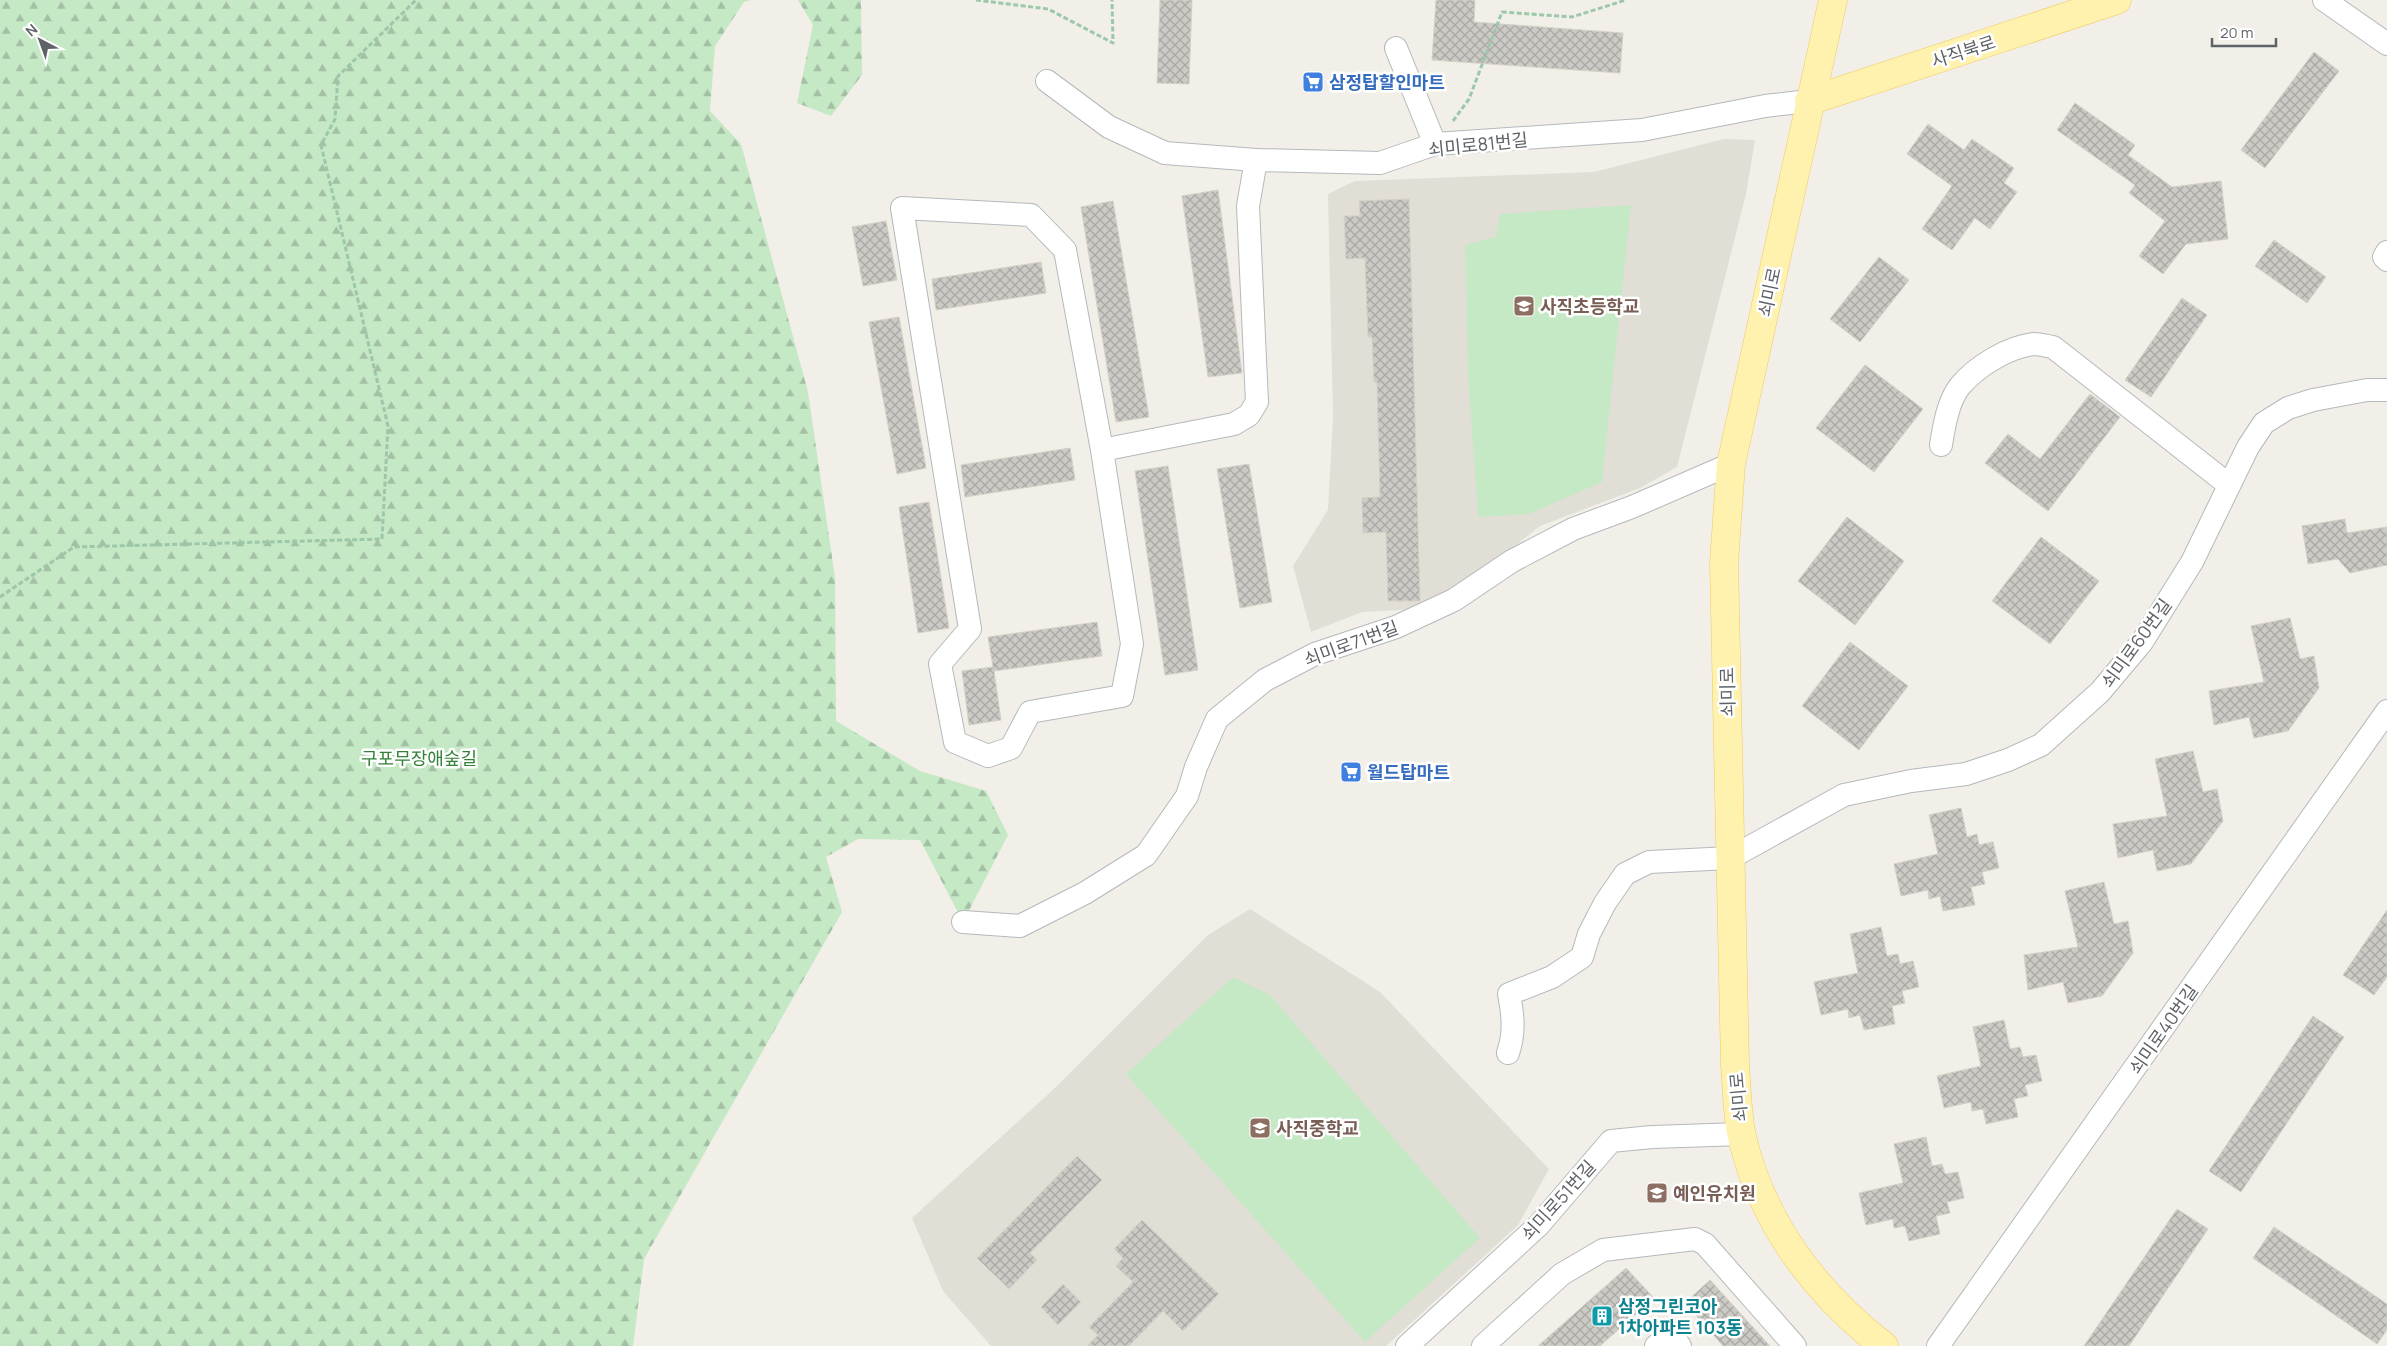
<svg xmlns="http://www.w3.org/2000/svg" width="2387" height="1346" viewBox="0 0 2387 1346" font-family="Manrope,'Noto Sans KR',sans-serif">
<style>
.education{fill:#e1ded6}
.forest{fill:url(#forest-firs)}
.park{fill:#c5e8c5}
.building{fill:url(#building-cross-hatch);stroke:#d6d1c6}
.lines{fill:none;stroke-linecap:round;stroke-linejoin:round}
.minor-casing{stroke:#b5b8bc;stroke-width:24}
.major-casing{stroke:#f2c960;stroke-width:29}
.path{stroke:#9cc7a9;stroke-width:3;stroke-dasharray:5 2.5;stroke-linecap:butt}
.minor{stroke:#fff;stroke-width:22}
.major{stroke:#fff2af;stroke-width:28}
.labels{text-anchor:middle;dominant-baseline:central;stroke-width:5;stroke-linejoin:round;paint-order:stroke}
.street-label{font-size:18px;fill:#5f6368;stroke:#fff}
.shop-label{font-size:18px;font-weight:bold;fill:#366cbe;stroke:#fff;text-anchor:start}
.education-label{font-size:18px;font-weight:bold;fill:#785e54;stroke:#fff;text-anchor:start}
.park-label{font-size:18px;fill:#348238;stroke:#fff}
.culture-label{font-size:18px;font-weight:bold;fill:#0d838f;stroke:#fff;text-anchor:start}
</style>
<defs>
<pattern id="forest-firs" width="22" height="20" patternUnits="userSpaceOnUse" patternTransform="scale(1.25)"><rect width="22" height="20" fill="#c5e8c5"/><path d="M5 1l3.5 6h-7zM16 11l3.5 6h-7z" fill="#a3c0a4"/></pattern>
<pattern id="building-cross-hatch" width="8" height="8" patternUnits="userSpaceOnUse" patternTransform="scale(1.25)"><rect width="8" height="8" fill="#cccac5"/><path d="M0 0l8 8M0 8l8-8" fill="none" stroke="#a9a8a4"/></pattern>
</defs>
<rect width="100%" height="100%" fill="#f1efe8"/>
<g class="education">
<polygon points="1724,139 1755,140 1746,194 1677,467 1640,488 1540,526 1464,586 1419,609 1362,612 1311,632 1293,566 1328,510 1333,417 1328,194 1355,181 1594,172"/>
<polygon points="1250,909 1380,992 1549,1169 1518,1225 1386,1346 991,1346 943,1291 912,1218 1056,1087 1208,935"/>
</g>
<g class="forest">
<polygon points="0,0 751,0 744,2 715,46 710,111 741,144 808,392 835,578 836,721 920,771 986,791 1008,835 963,922 920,840 858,839 826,857 842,912 644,1259 633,1346 0,1346"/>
<polygon points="798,0 861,0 862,75 831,116 797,103 813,25"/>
</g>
<g class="park">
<polygon points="1631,205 1602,482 1529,514 1478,517 1468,374 1465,245 1496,237 1500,214"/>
<polygon points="1233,977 1270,995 1480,1238 1365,1342 1126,1074"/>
</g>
<g class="building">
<polygon points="1160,0 1192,0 1189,84 1157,83"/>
<polygon points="1436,0 1475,0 1474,22 1623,33 1620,73 1432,60"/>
<polygon points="2314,52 2339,71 2265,168 2241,150"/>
<polygon points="2075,103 2135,145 2128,155 2172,187 2221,181 2228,239 2186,244 2163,274 2139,256 2165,221 2129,193 2135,185 2057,130"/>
<polygon points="1928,124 1964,150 1972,139 2014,168 2004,183 2017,192 1990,229 1975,218 1952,250 1922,229 1952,186 1907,154"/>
<polygon points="1218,190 1242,373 1208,377 1182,196"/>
<polygon points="1409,199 1420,601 1388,601 1386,532 1363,533 1362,498 1380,497 1377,382 1374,382 1372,337 1368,337 1365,258 1346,259 1344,216 1360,216 1359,201"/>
<polygon points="1113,201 1149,417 1116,422 1081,207"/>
<polygon points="886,221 897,280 863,286 852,227"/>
<polygon points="2274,240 2326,277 2307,303 2255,266"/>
<polygon points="1879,257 1909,280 1860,342 1830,319"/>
<polygon points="1041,262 1046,293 936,310 932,279"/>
<polygon points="2182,298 2207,315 2151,397 2125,380"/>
<polygon points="899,317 926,468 897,474 869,322"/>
<polygon points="1865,365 1923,409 1874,472 1816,428"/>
<polygon points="2090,394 2120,417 2048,511 1985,463 2008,434 2040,459"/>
<polygon points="1070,448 1075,480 965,497 961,465"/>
<polygon points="1249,464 1272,602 1240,608 1217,469"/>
<polygon points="1168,466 1198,670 1165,675 1135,471"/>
<polygon points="929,502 949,628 918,633 899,507"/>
<polygon points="1847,517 1904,561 1855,625 1798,581"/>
<polygon points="2345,519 2347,533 2387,527 2387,565 2350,573 2338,559 2308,564 2302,526"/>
<polygon points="2041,537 2099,581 2050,644 1992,601"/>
<polygon points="2290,618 2300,659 2314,656 2319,688 2288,731 2254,738 2249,717 2214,725 2209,691 2264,682 2251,626"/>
<polygon points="1097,622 1102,656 994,671 1001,720 969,725 962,671 993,667 988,637"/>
<polygon points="1850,642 1908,686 1859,750 1802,706"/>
<polygon points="2193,751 2203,792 2217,789 2223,821 2191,864 2157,871 2153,850 2118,858 2113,824 2167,816 2155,759"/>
<polygon points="1961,808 1967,837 1977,834 1979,845 1993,842 1999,868 1982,872 1985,884 1971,887 1975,905 1943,911 1940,896 1929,899 1928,890 1901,896 1894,864 1938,854 1929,815"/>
<polygon points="2104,882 2114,924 2128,921 2133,953 2102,996 2068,1003 2063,982 2028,990 2024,955 2078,947 2065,891"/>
<polygon points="2387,910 2387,977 2374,995 2343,975"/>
<polygon points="1881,927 1887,956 1898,954 1900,964 1913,961 1919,987 1902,991 1905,1003 1892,1006 1895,1024 1864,1030 1860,1015 1849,1018 1848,1009 1821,1015 1814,982 1858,973 1850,934"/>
<polygon points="2313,1016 2344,1037 2241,1192 2209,1171"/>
<polygon points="2004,1020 2010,1049 2020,1047 2023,1057 2036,1055 2042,1081 2025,1085 2028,1096 2014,1099 2018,1117 1986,1124 1983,1109 1972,1111 1971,1102 1944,1108 1937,1076 1981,1066 1973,1027"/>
<polygon points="1926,1137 1932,1166 1942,1164 1945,1174 1958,1172 1964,1198 1947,1202 1950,1213 1936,1216 1940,1234 1909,1241 1905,1226 1894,1228 1893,1219 1866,1225 1859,1193 1903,1183 1894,1144"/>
<polygon points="1077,1156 1102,1180 1030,1253 1037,1260 1009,1289 977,1258"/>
<polygon points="2177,1209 2208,1229 2129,1346 2084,1346"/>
<polygon points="1142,1220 1219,1294 1183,1331 1163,1311 1129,1346 1087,1346 1098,1335 1089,1327 1133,1282 1116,1266 1123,1258 1114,1249"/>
<polygon points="2274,1227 2387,1304 2387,1330 2377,1344 2253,1258"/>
<polygon points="1626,1268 1654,1298 1600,1346 1538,1346"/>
<polygon points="1710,1280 1770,1346 1723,1346 1702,1322 1685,1303"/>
<polygon points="1063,1284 1081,1302 1058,1325 1041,1307"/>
</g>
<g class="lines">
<g class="minor-casing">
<g id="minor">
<polyline points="2324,0 2387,44"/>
<polyline points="1396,48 1435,144"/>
<polyline points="1047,81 1109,127 1165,153 1256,160 1380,163 1435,144 1642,130 1765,106 1809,101"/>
<polyline points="2387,252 2384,257 2387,260"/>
<path d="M1941,445C1944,426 1948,401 1960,386C1977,366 2008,347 2034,344C2040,344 2047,346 2053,347L2229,485"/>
<polyline points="1102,450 1065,250 1031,215 902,208 970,629 940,664 955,742 988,756 1011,748 1030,712 1122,696 1132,644 1102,450 1234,424 1249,415 1257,402 1248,206 1256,160"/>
<polyline points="963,922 1020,926 1085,893 1146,855 1187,796 1196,767 1217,719 1265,680 1315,654 1396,627 1454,600 1512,561 1573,529 1632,507 1731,464"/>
<path d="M1508,1053C1515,1033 1513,1015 1509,994L1552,977L1582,957L1589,934L1605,903L1625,874L1649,862L1730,858L1844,795L1911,781L1966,774L2008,760L2041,745L2100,692L2142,642L2192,562L2248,447L2264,423L2288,408L2313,400L2367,390H2387"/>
<polyline points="1407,1346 1538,1226 1611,1141 1652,1137 1741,1134"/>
<polyline points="1483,1346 1562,1274 1603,1250 1695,1239 1705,1244 1795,1346"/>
<polyline points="1656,1346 1670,1334 1680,1346"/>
<polyline points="1938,1346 2387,711"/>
</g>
</g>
<g class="major-casing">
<g id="major">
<path d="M1833,0L1731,464L1724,563L1735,1065C1737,1088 1737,1114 1742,1137C1762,1222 1815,1293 1884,1346"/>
<polyline points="1809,101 2117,0"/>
</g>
</g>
<g class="path">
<polyline points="976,0 1048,9 1113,43 1112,0"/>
<polyline points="1453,121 1469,99 1502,12 1572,17 1626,0"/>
<polyline points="0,597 74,547 382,539 388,426 321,145 335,119 338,76 416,0"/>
</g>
<use href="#minor" class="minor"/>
<use href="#major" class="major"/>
</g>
<defs>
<g id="supermarket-square" transform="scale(1.125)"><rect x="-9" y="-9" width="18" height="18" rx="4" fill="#3f7fe0" stroke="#fff"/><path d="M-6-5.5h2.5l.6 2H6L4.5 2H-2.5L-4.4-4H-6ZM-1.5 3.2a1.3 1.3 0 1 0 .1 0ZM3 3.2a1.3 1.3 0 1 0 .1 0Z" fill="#fff"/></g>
<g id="school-square" transform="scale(1.125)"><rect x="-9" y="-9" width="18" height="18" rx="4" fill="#8d6e63" stroke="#fff"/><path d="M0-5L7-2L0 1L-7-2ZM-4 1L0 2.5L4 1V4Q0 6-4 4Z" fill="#fff"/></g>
<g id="building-square" transform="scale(1.125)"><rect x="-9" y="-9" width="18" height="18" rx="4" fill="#0f9aa8" stroke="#fff"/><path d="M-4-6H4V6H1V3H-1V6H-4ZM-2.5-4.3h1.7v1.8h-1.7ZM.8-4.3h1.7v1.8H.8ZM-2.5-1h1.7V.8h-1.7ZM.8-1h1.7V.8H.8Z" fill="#fff"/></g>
</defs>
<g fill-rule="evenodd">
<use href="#supermarket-square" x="1313" y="82"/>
<use href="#school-square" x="1524" y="306"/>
<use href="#supermarket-square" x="1351" y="772"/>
<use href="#school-square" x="1260" y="1128"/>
<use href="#school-square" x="1657" y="1193"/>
<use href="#building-square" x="1602" y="1316"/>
</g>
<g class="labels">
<g class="street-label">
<text transform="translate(1963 51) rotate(-18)">사직북로</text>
<text transform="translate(1478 144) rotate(-6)">쇠미로81번길</text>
<text transform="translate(1769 292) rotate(-78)">쇠미로</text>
<text transform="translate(1351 643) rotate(-20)">쇠미로71번길</text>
<text transform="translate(2136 643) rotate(-54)">쇠미로60번길</text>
<text transform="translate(1727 692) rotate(-91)">쇠미로</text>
<text transform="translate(2163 1029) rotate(-55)">쇠미로40번길</text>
<text transform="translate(1738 1097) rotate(-95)">쇠미로</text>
<text transform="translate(1558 1200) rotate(-48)">쇠미로51번길</text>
</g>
<g class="shop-label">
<text x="1329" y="82">삼정탑할인마트</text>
<text x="1367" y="772">월드탑마트</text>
</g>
<g class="education-label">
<text x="1540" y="306">사직초등학교</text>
<text x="1276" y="1128">사직중학교</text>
<text x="1673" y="1193">예인유치원</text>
</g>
<g class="park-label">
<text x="419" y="758">구포무장애숲길</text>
</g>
<g class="culture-label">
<text x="1618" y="1306">삼정그린코아<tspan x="1618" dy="21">1차아파트 103동</tspan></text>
</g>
</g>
<g transform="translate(40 40) rotate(319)" stroke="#ffffff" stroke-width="4" paint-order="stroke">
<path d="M0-4L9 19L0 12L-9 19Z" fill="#5f6368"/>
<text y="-8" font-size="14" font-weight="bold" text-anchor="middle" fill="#5f6368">N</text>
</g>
<path d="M2212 38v8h64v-8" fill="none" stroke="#5f6368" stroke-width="2.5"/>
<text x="2220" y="38" font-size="15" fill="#5f6368" stroke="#ffffff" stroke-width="4" paint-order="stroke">20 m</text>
</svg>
